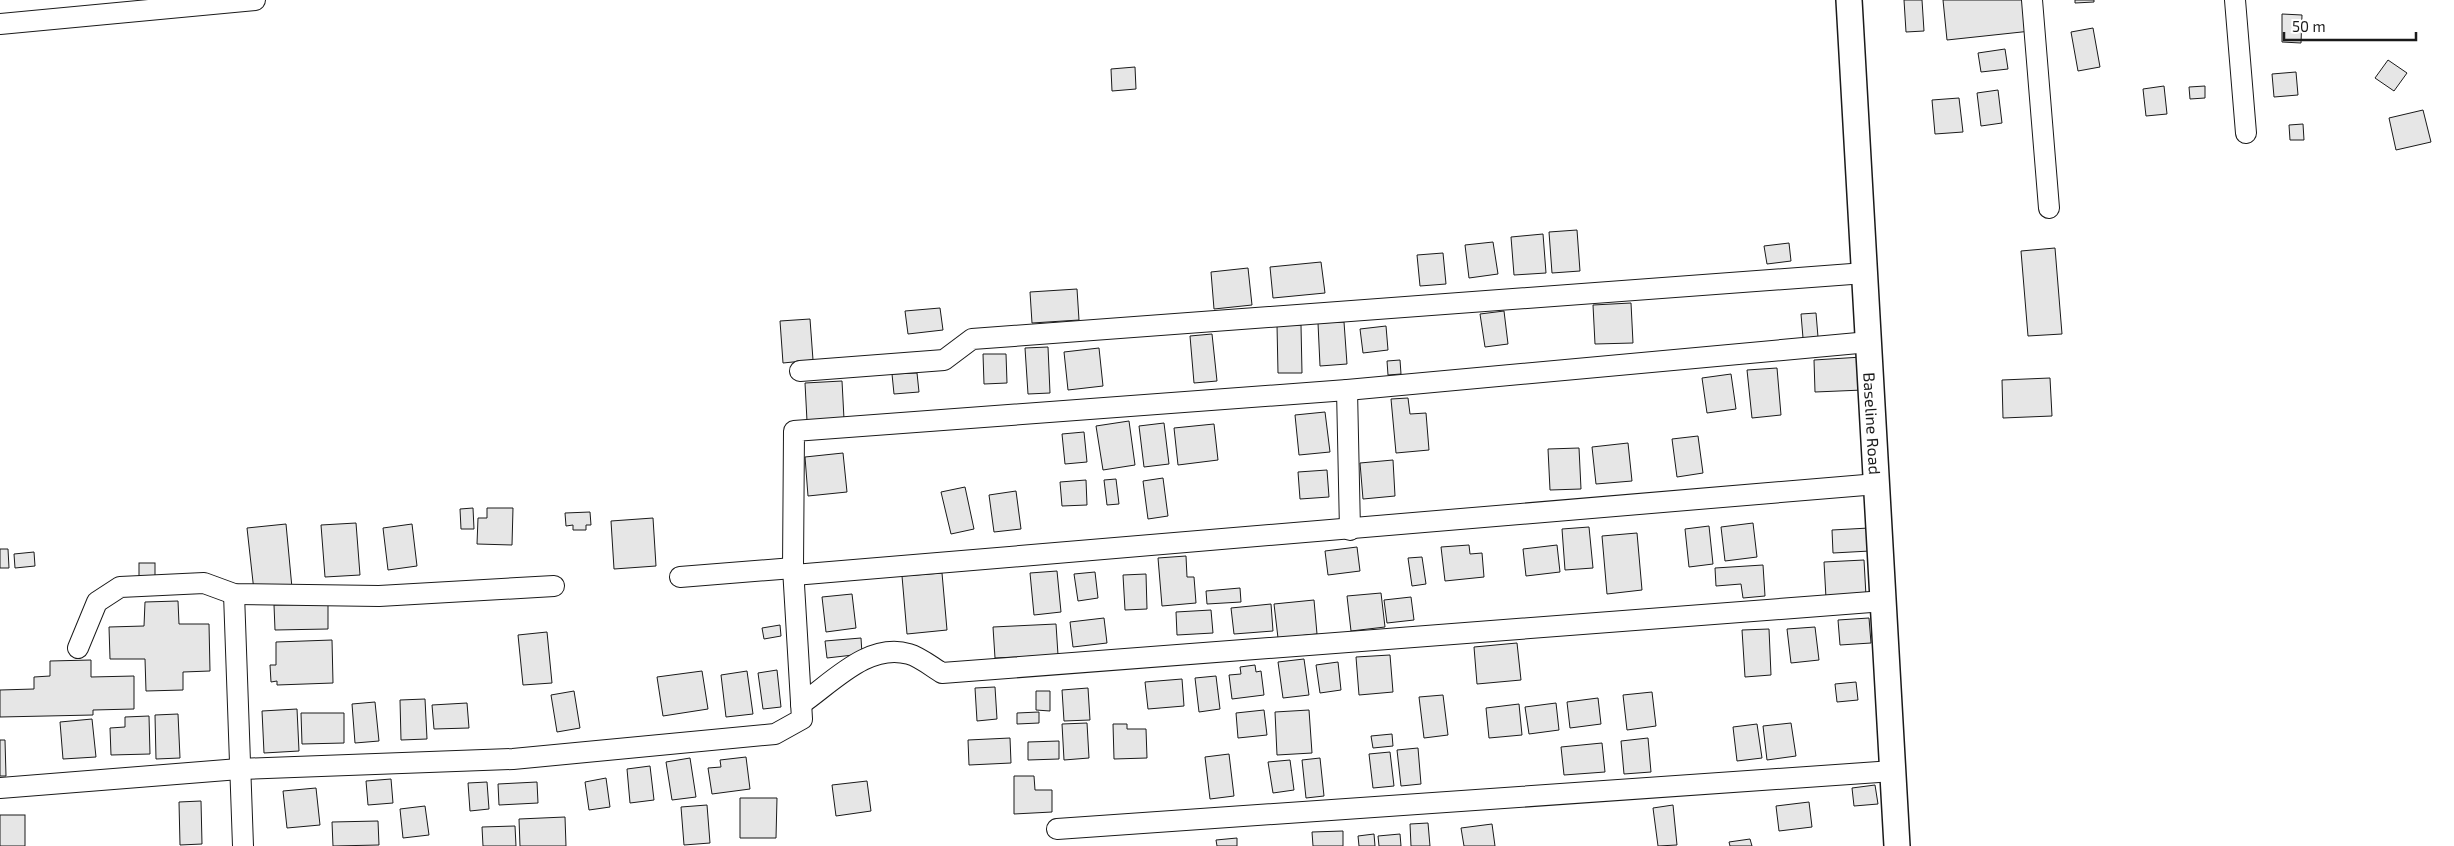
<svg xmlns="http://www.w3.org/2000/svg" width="2454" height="846" viewBox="0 0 2454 846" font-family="'Exo 2',sans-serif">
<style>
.building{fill:#e6e6e6;stroke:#1a1a1a}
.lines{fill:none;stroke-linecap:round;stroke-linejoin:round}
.minor-casing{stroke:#1a1a1a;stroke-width:22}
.major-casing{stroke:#1a1a1a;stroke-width:28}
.minor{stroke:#fff;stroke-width:20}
.major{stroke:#fff;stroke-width:25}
.labels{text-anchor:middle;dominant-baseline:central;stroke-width:4;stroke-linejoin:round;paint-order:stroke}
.street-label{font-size:16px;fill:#1a1a1a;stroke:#fff}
</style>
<rect width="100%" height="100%" fill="#fff"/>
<g class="building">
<polygon points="1904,0 1922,0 1924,31 1906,32"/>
<polygon points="1943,0 2027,0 2031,31 1947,40"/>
<polygon points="2075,0 2094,0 2094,2 2075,3"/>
<polygon points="2282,14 2302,15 2301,43 2282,42"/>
<polygon points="2093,28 2100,67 2078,71 2071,32"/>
<polygon points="2005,49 2008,69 1981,72 1978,53"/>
<polygon points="2388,60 2407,73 2394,91 2375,78"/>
<polygon points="1135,67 1136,89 1112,91 1111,69"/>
<polygon points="2296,72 2298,95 2274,97 2272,74"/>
<polygon points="2164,86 2167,114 2146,116 2143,89"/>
<polygon points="2205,86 2205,98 2190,99 2189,87"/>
<polygon points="1998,90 2002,123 1981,126 1977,93"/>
<polygon points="1959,98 1963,132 1935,134 1932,100"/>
<polygon points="2423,110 2431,142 2396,150 2389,118"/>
<polygon points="2303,124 2304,140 2290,140 2289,125"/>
<polygon points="1577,230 1580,271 1552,273 1549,232"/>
<polygon points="1543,234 1546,273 1514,275 1511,237"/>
<polygon points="1493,242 1498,274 1469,278 1465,245"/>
<polygon points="1789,243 1791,261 1767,264 1764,246"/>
<polygon points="2055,248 2062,334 2028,336 2021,251"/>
<polygon points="1443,253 1446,284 1420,286 1417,255"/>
<polygon points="1321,262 1325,293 1273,298 1270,267"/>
<polygon points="1248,268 1252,305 1214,309 1211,272"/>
<polygon points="1077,289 1079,320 1032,323 1030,292"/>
<polygon points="1631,303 1633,343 1595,344 1593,305"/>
<polygon points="940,308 943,330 908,334 905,311"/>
<polygon points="1504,311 1508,344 1485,347 1480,314"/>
<polygon points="1816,313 1818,337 1803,338 1801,314"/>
<polygon points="810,319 813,360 783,363 780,321"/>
<polygon points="1344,322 1347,364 1320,366 1318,323"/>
<polygon points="1277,325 1301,325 1302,373 1278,373"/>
<polygon points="1386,326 1388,350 1363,353 1360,329"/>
<polygon points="1212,334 1217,381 1194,383 1190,336"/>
<polygon points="1048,347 1050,393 1028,394 1025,348"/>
<polygon points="1099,348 1103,386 1068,390 1064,352"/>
<polygon points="983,354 1006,354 1007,383 984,384"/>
<polygon points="1862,357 1863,390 1815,392 1814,360"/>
<polygon points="1400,360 1401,374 1388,375 1387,361"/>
<polygon points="1777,368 1781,415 1752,418 1747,370"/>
<polygon points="917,373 919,392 894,394 892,374"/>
<polygon points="1731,374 1736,409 1707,413 1702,378"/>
<polygon points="2050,378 2052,416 2003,418 2002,380"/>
<polygon points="842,381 844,419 807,421 805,383"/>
<polygon points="1408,398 1410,414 1426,413 1429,450 1396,453 1391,399"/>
<polygon points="1325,412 1330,452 1299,455 1295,415"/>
<polygon points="1129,421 1135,465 1103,470 1096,426"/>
<polygon points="1164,423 1169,464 1144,467 1139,426"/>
<polygon points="1214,424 1218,460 1178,465 1174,428"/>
<polygon points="1084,432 1087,462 1065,464 1062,434"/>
<polygon points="1698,436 1703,473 1677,477 1672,439"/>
<polygon points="1628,443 1632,481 1596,484 1592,447"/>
<polygon points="1579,448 1581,489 1550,490 1548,449"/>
<polygon points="843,453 847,492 808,496 805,457"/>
<polygon points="1393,460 1395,496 1363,499 1360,463"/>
<polygon points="1327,470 1329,497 1300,499 1298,472"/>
<polygon points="1163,478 1168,516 1148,519 1143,481"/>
<polygon points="1116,479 1119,504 1107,505 1104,480"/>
<polygon points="1086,480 1087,505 1062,506 1060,482"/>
<polygon points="965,487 974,529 951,534 941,492"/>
<polygon points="1016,491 1021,529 994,532 989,495"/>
<polygon points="473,508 474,529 461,529 460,509"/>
<polygon points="487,508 513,508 512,545 477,544 478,518 487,518"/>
<polygon points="590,512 591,525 586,525 586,530 573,530 573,525 566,526 565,513"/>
<polygon points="653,518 656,566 614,569 611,521"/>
<polygon points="356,523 360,575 325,577 321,525"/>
<polygon points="1753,523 1757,557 1725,561 1721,527"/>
<polygon points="286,524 292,588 254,591 247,528"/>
<polygon points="412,524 417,566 388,570 383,528"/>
<polygon points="1709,526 1713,564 1689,567 1685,529"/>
<polygon points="1589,527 1593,568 1565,570 1562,529"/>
<polygon points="1869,528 1870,551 1833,553 1832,530"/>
<polygon points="1637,533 1642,590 1607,594 1602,536"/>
<polygon points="1469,545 1470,554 1482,553 1484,577 1445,581 1441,547"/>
<polygon points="1557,545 1560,572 1526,576 1523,549"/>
<polygon points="1357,547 1360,571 1328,575 1325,551"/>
<polygon points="0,549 8,549 9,568 0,568"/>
<polygon points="34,552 35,566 15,568 14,554"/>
<polygon points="1186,556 1187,577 1194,577 1196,603 1162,606 1158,558"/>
<polygon points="1422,557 1426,584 1412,586 1408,558"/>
<polygon points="1864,560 1866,596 1826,598 1824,562"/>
<rect x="139" y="563" width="16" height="17"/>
<polygon points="1763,565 1765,596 1743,598 1741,584 1716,586 1715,568"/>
<polygon points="1057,571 1061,612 1034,615 1030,573"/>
<polygon points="1095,572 1098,598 1078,601 1074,574"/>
<polygon points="942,573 947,630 907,634 902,576"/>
<polygon points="1146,574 1147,609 1125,610 1123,575"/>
<polygon points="1240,588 1241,602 1207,604 1206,591"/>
<polygon points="1381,593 1385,627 1351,631 1347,596"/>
<polygon points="852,594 856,628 826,632 822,597"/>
<polygon points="1411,597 1414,620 1387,623 1384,600"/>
<polygon points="1314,600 1317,634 1278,638 1274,604"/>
<polygon points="178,601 179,624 209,624 210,671 183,672 183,690 146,691 145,659 110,659 109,627 144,626 145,602"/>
<polygon points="328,604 328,629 275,630 274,605"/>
<polygon points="1271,604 1273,631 1234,634 1231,608"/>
<polygon points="1211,610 1213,633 1177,635 1176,612"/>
<polygon points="1104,618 1107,643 1073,647 1070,622"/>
<polygon points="1869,618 1871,643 1840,645 1838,620"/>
<polygon points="1056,624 1058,655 995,658 993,627"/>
<polygon points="780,625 781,636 764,639 762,628"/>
<polygon points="1815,627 1819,660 1791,663 1787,629"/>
<polygon points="1769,629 1771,675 1745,677 1742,630"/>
<polygon points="547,632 552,683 523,685 518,635"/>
<polygon points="861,638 862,654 827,658 825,641"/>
<polygon points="332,640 333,683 277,685 277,681 271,682 270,665 276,665 276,642"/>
<polygon points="1517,643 1521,680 1477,684 1474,647"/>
<polygon points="1390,655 1393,692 1359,695 1356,657"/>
<polygon points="1304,659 1309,695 1283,698 1278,662"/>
<polygon points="91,660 91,677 134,676 134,709 93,710 93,715 0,717 0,690 34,689 34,677 50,676 50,661"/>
<polygon points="1338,662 1341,690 1320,693 1316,665"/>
<polygon points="1255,665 1256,672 1261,671 1264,695 1232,699 1229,675 1241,674 1240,667"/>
<polygon points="777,670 781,707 763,709 758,673"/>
<polygon points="702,671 708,709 663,716 657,677"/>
<polygon points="747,671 753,714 726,717 721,675"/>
<polygon points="1216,676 1220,709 1199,712 1195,678"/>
<polygon points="1182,679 1184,706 1148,709 1145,682"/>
<polygon points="1856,682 1858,700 1837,702 1835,684"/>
<polygon points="995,687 997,719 977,721 975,688"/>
<polygon points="1088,688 1090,720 1064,721 1062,690"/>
<polygon points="574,691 580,728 557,732 551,695"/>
<polygon points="1036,691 1050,691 1050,711 1036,710"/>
<polygon points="1652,692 1656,726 1627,730 1623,695"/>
<polygon points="1443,695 1448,735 1424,738 1419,697"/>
<polygon points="1598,698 1601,724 1570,728 1567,702"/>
<polygon points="425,699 427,739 401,740 400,700"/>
<polygon points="375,702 379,741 355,743 352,704"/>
<polygon points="467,703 469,728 434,729 432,705"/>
<polygon points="1556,703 1559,730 1529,734 1525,707"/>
<polygon points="1519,704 1522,735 1489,738 1486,708"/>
<polygon points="297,709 299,751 264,753 262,711"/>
<polygon points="1264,710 1267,735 1238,738 1236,713"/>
<polygon points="1309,710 1312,753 1277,755 1275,712"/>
<polygon points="1039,712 1039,723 1017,724 1017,713"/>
<polygon points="301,713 344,713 344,743 302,744"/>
<polygon points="178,714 180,758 156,759 155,715"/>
<polygon points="149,716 150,754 111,755 110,728 125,727 125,717"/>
<polygon points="92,719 96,757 63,759 60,722"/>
<polygon points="1087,723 1089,758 1064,760 1062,724"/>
<polygon points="1791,723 1796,756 1767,760 1763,726"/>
<polygon points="1113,724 1127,724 1127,729 1146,729 1147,758 1114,759"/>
<polygon points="1757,724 1762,758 1737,761 1733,727"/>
<polygon points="1392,734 1393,746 1373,748 1371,736"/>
<polygon points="1010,738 1011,763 969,765 968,740"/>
<polygon points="1648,738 1651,772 1624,774 1621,741"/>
<polygon points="0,740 5,740 6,776 0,776"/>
<polygon points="1059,741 1059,759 1028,760 1028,742"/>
<polygon points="1602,743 1605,772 1564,775 1561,747"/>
<polygon points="1418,748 1421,784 1401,786 1397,750"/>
<polygon points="1390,752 1394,786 1373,788 1369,754"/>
<polygon points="1229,754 1234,796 1210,799 1205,757"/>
<polygon points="746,757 750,789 712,794 708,768 721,767 720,760"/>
<polygon points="690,758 696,797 672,800 666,762"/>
<polygon points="1320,758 1324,796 1306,798 1302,760"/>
<polygon points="1290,760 1294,790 1273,793 1268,762"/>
<polygon points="650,766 654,800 630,803 627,769"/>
<polygon points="1014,776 1034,776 1035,790 1052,790 1052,812 1014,814"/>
<polygon points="606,778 610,807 589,810 585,782"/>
<polygon points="391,779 393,803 368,805 366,781"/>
<polygon points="867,781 871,811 836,816 832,785"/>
<polygon points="487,782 489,809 470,811 468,783"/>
<polygon points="537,782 538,803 499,805 498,784"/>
<polygon points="1875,785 1878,804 1854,806 1852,788"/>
<polygon points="316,788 320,825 287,828 283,791"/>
<polygon points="740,798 777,798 776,838 740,838"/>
<polygon points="201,801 202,844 180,845 179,802"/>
<polygon points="1809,802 1812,827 1779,831 1776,806"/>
<polygon points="707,805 710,843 684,845 681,807"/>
<polygon points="1673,805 1677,845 1658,846 1653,808"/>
<polygon points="425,806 429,835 403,838 400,809"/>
<rect x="0" y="815" width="25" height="31"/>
<polygon points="565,817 566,846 520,846 519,819"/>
<polygon points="378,821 379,845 333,846 332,822"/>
<polygon points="1428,823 1430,846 1411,846 1410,824"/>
<polygon points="1492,824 1495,846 1464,846 1461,828"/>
<polygon points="515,826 516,846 483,846 482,827"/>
<polygon points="1343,831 1343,846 1313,846 1312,832"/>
<polygon points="1374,834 1375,846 1359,846 1358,836"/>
<polygon points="1400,834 1401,846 1379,846 1378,836"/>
<polygon points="1237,838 1237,846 1217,846 1216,840"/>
<polygon points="1750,839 1752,846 1730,846 1729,842"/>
</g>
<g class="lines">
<g class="minor-casing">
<g id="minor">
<polyline points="2032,0 2049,208"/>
<polyline points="2235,0 2246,133"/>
<polyline points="0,24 255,0"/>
<polyline points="800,371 944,360 972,339 1865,273"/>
<polyline points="1347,390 1350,530"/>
<polyline points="794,575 1877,484"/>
<polyline points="680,577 793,568"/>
<polyline points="234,594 243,846"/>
<polyline points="78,648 97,602 120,587 204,583 234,594 379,596 554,586"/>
<path d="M801,704C832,683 868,642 909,654C920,657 932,667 942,673L1884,601"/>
<polyline points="0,788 239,769 513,759 775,734 802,719 793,568 794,431 1347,390 1869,342"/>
<polyline points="1057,829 1893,771"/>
</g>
</g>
<g class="major-casing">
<g id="major">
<path id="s1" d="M1849,0L1897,846"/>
</g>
</g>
<use href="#minor" class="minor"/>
<use href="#major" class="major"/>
</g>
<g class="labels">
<g class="street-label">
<text stroke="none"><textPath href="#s1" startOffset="424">Baseline Road</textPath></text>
</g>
</g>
<path d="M2284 32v8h132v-8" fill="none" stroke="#1a1a1a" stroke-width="2.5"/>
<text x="2292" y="32" font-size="15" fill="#1a1a1a" stroke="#ffffff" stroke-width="4" paint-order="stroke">50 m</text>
</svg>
